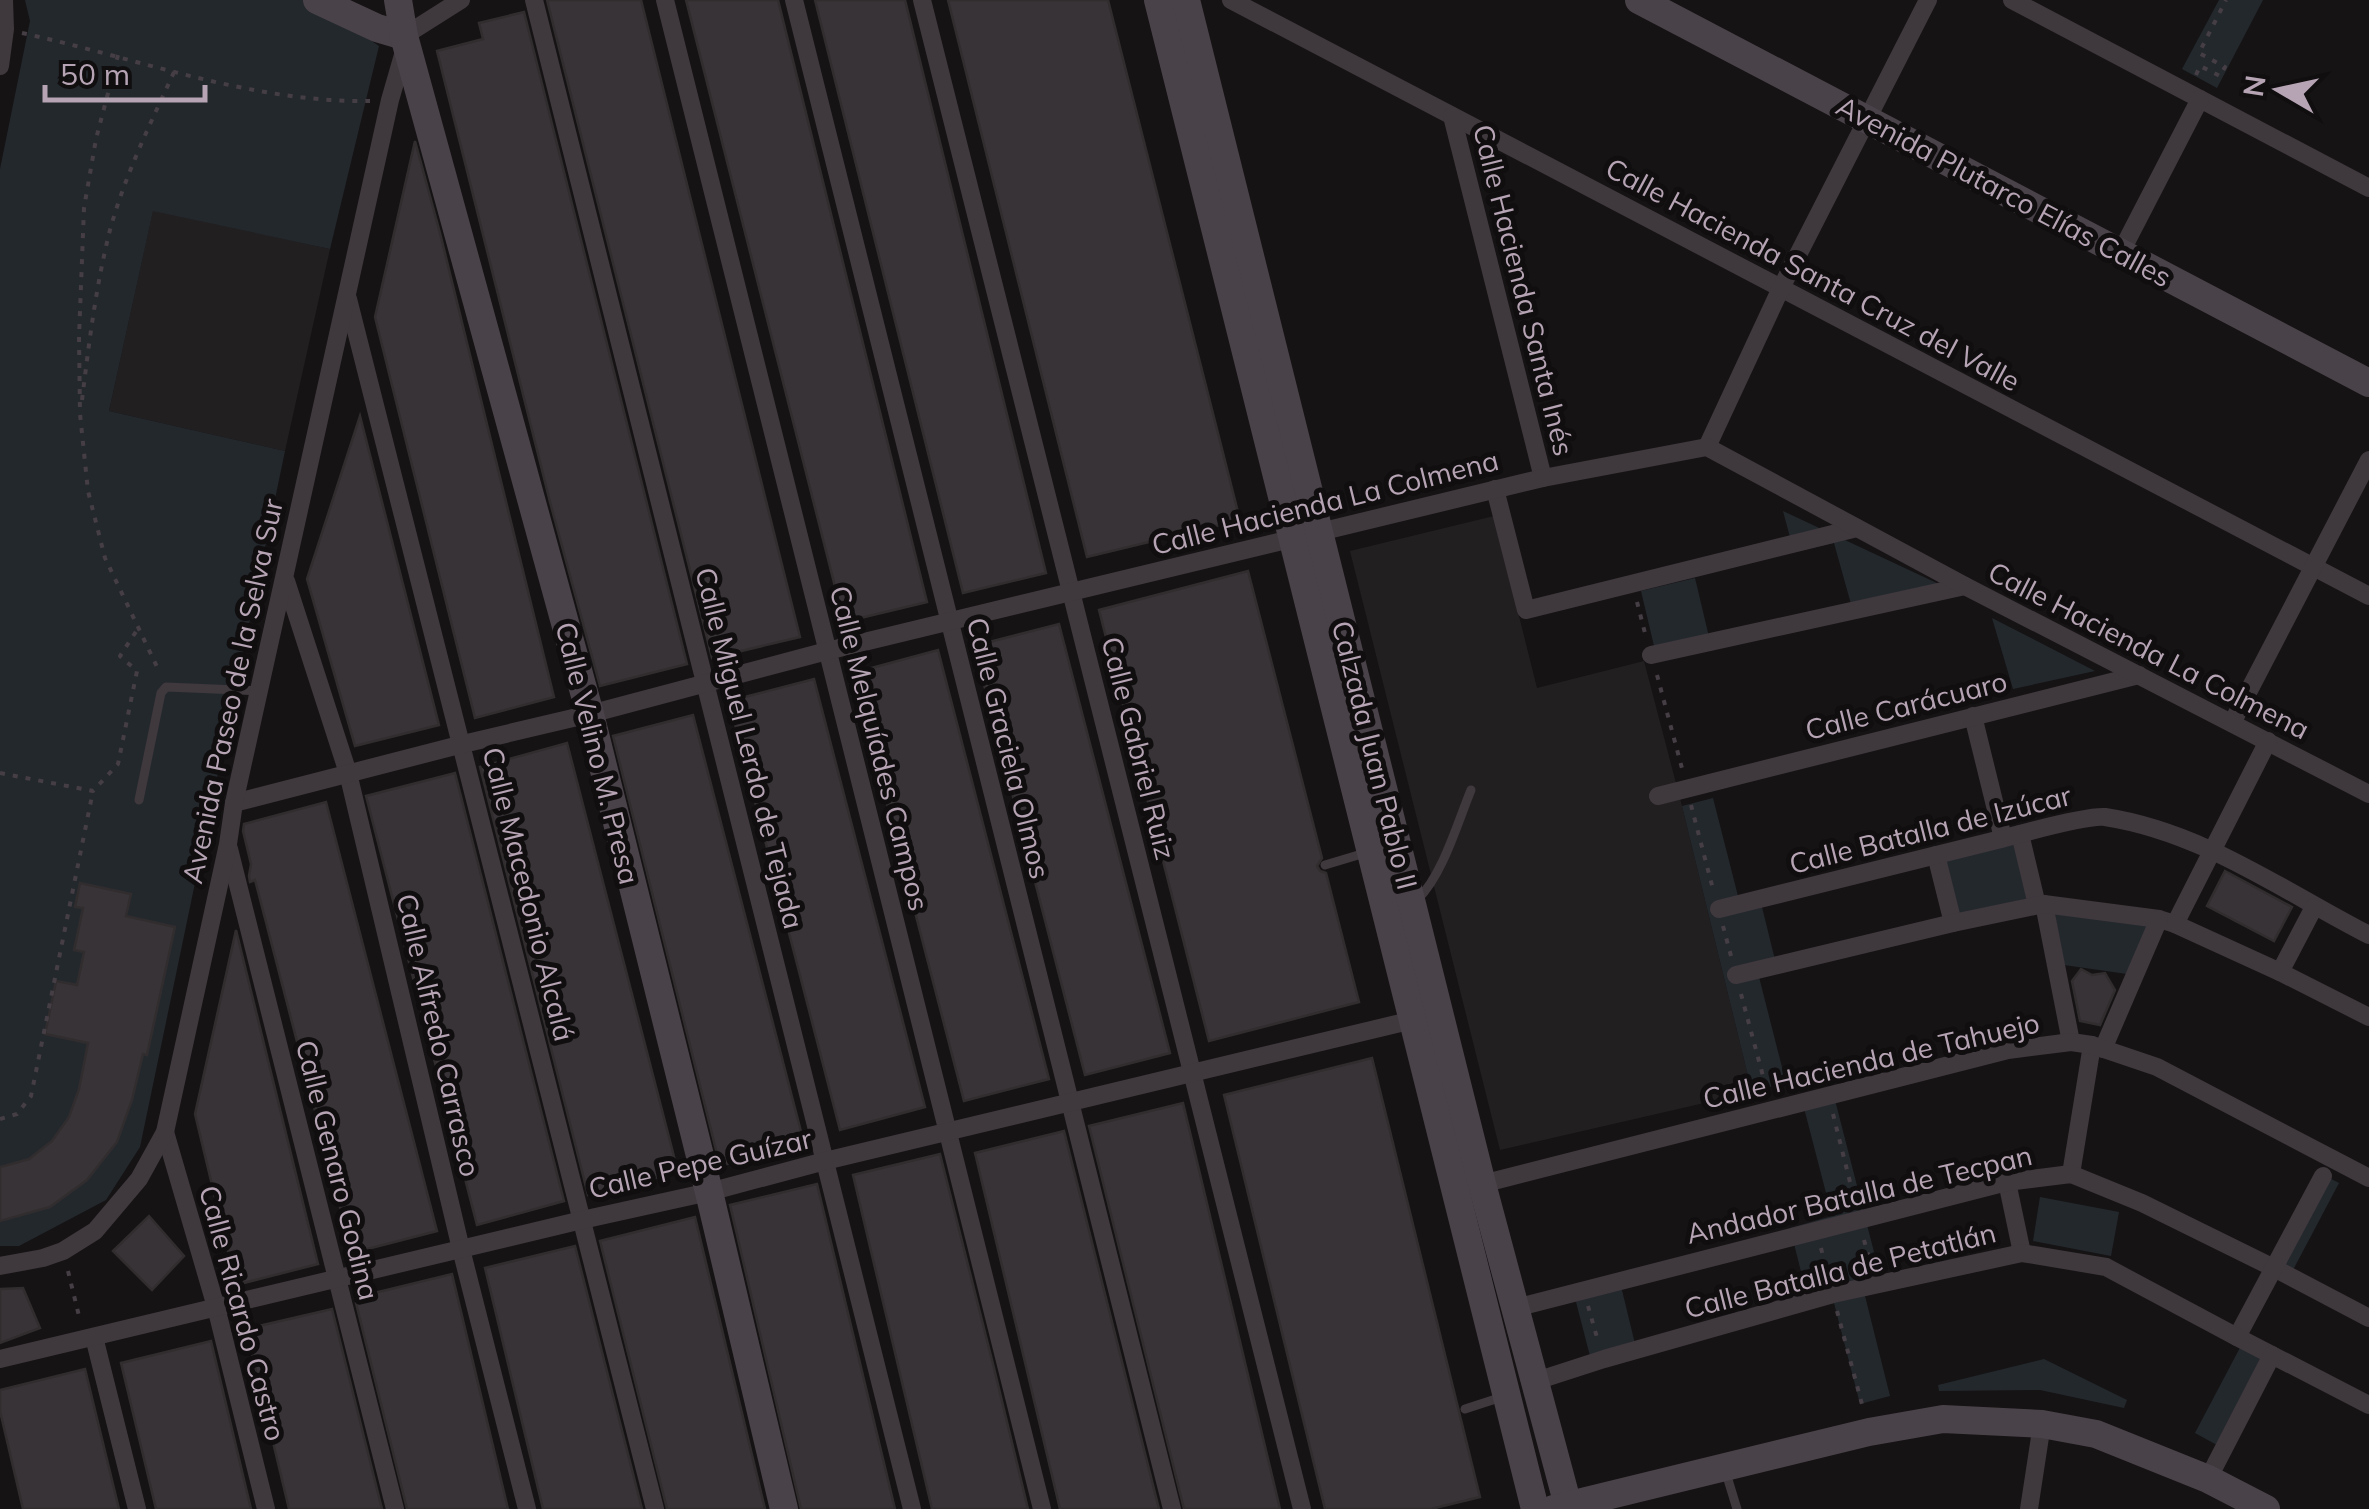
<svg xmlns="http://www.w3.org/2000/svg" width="2369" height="1509" viewBox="0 0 2369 1509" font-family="Mulish,sans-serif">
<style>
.built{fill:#221f21}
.green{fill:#23282d}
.building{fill:#373336;stroke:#312d2f;stroke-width:2.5}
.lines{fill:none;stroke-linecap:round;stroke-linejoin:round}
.path{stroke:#463e45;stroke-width:4;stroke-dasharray:5 8;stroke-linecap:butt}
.lane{stroke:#3f383d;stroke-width:9}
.street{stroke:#3f383d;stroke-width:18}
.secondary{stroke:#4a4249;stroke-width:28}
.labels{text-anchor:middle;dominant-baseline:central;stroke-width:10;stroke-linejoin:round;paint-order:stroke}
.street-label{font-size:28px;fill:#b6a4b4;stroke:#100e0f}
</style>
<rect width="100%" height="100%" fill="#151314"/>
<g class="built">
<polygon points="153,210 330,249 285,451 109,411"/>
<polygon points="1494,516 1537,688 1644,661 1682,806 1752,1092 1500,1150 1350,551"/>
</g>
<g class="green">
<polygon points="25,0 305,0 327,11 379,46 330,249 153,211 109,411 285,451 140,1147 106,1200 19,1246 0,1246 0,169 30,21"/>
<polygon points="2219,0 2263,0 2217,88 2182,69"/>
<polygon points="1783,511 1941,585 1851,604 1834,543 1794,552"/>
<polygon points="1695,578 1709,637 1655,650 1641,591"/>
<polygon points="1992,618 2095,671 2013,689"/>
<polygon points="1713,798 1739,900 1759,895 1777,968 1758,973 1786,1083 1752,1092 1682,806"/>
<polygon points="2017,841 2030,898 1957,916 1943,858"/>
<polygon points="2054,910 2150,923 2127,974 2064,965"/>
<polygon points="1835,1100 1884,1291 1865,1296 1890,1396 1860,1404 1834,1303 1810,1307 1790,1228 1832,1216 1804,1108"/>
<polygon points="2318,1172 2339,1183 2293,1270 2273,1260"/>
<polygon points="2040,1197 2119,1212 2111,1256 2033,1241"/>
<polygon points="1621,1286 1635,1344 1590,1356 1575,1298"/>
<polygon points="2243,1342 2274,1359 2226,1450 2195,1433"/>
<polygon points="2044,1359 2127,1400 2124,1408 2040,1390 1939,1391 1938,1385"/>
</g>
<g class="building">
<polygon points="547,0 641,0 800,637 712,658"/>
<polygon points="686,0 778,0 927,602 844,622"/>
<polygon points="815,0 905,0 1046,573 963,593"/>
<polygon points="948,0 1108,0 1240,520 1087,557"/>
<polygon points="524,12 687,664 600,686 550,502 437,51 483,39 479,23"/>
<polygon points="415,141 440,233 554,697 475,718 375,317"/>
<polygon points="360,416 439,725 355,746 307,579"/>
<polygon points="1248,571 1322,858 1317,866 1320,871 1326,873 1359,1002 1209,1041 1099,610"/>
<polygon points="1059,624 1170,1053 1085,1075 974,646"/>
<polygon points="938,650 1049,1079 964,1101 853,673"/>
<polygon points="814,679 925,1107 840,1130 729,701"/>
<polygon points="693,715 804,1143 720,1166 613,736"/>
<polygon points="567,743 678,1172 588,1195 480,767"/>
<polygon points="455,773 564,1201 477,1225 366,796"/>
<polygon points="326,802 437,1231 352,1253 255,880 250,882 249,876 251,864 243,831 244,824"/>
<polygon points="2225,871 2292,907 2274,941 2207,906"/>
<polygon points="80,883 131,894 126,916 175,927 147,1055 143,1054 132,1100 117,1142 87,1180 50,1207 0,1221 0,1167 29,1159 52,1141 69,1117 79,1089 88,1043 45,1034 56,981 77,985 84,952 74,950 83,908 75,907"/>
<polygon points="236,930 318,1264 236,1285 195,1114"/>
<polygon points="2081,969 2092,975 2105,973 2115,990 2100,1025 2080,1021 2072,981"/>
<polygon points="1372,1058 1480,1497 1431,1509 1325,1509 1224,1095"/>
<polygon points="1183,1103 1280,1509 1184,1509 1089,1126"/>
<polygon points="1064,1131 1159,1509 1060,1509 975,1153"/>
<polygon points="940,1154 994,1368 1028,1509 932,1509 853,1175"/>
<polygon points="817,1184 895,1509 801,1509 730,1205"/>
<polygon points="149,1216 184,1256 152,1290 113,1251"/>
<polygon points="695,1217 765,1509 667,1509 600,1241"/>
<polygon points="575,1246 642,1509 543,1509 485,1268"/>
<polygon points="452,1274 508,1509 407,1509 356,1303 363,1301 362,1296"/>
<polygon points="23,1288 40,1328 0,1343 0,1289"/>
<polygon points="332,1309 382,1509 289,1509 246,1329"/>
<polygon points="211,1341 251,1509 156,1509 121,1363"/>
<polygon points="85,1369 119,1509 23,1509 0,1411 0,1390"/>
</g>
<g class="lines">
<g class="path">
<path d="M22,33C137,58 252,103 370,101"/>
<polyline points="118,55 96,139 84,208 79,337 80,414 88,491 105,558 160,673"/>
<polyline points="2196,75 2200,66 2220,76 2225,67 2199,53 2226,0"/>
<path d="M82,400C89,343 96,285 110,230C125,175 151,122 175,70"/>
<polyline points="1637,602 1646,637"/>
<polyline points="1657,675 1683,772"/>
<polyline points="0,773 93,791 118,764 137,671 120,656 139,627"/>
<polyline points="1691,805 1714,893"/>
<polyline points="1723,926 1731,956"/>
<polyline points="1741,994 1767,1091"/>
<polyline points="1833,1114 1855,1202"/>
<polyline points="0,1119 17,1114 31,1096 93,791"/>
<polyline points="1864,1240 1871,1265"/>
<polyline points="1821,1248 1828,1277"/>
<polyline points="68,1271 80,1320"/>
<polyline points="1588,1306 1598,1341"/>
<polyline points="1837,1311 1863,1408"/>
</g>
<g class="lane">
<polyline points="139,800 161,693 166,687 260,691"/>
<polyline points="1325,865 1365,853"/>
<path d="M1418,899C1443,874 1457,824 1471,790"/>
<polyline points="1465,1409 1505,1396"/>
<polyline points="1726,1473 1737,1509"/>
</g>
<g class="street">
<polyline points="534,0 912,1509"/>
<polyline points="665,0 1042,1509"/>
<polyline points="794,0 1172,1509"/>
<polyline points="922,0 1302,1509"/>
<polyline points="1231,0 2369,596"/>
<polyline points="2012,0 2369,188"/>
<polyline points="404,36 461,0"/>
<polyline points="0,66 5,29 4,0"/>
<polyline points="1452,116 1543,478"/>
<polyline points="2121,252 2200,99"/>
<polyline points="348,299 655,1509"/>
<polyline points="1707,447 1781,288 1928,0"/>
<polyline points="1495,489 1526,610 1857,528"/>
<polyline points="286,581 348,773 461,1249 527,1509"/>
<polyline points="1651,655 1965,586"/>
<polyline points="1973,716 2003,838"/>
<polyline points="2232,723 2369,460"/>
<polyline points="1658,796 2139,675"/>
<polyline points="234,803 463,744 590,714 827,651 1071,592 1543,478 1707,447 1965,586 2369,794"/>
<polyline points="2020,834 2037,905"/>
<polyline points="229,849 395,1509"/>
<polyline points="1936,855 1953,923"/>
<polyline points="2044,904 2071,1042"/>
<path d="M1719,909C1813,885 1907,862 2001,839C2023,833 2087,815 2105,817C2203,832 2283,891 2369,935"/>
<polyline points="2175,924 2268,741"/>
<polyline points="2280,972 2314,907"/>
<polyline points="1736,975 1953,923 2044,904 2159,919 2175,924 2280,972 2369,1017"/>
<polyline points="2103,1049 2159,919"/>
<polyline points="165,1132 216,1307 266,1509"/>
<polyline points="2071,1174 2092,1045"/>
<polyline points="2007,1182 2022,1253"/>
<polyline points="1482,1184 2008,1050 2071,1042 2092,1045 2157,1067 2369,1178"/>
<polyline points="0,1266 43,1258 63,1251 95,1231 139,1179 165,1132 228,844 234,803 390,100 405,48"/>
<polyline points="1515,1308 2007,1182 2071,1174 2142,1203 2274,1268 2369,1318"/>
<polyline points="94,1337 137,1509"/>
<polyline points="2237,1337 2323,1176"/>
<polyline points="0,1359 582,1220 709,1192 825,1161 1413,1020"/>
<polyline points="1536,1381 1604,1359 1833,1294 2022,1253 2106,1267 2237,1337 2369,1405"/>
<polyline points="2208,1479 2272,1355"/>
<polyline points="2029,1509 2042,1424"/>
</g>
<g class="secondary">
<polyline points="317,0 377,28 404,36"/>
<polyline points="398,0 404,36 590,714 709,1192 784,1509"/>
<polyline points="1158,0 1535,1509"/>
<polyline points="1186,0 1482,1184 1569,1509"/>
<polyline points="1639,0 2369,383"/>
<polyline points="1553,1509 1869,1432 1943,1419 2042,1424 2096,1434 2208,1479 2266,1509"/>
</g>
</g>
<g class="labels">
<g class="street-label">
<text transform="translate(2004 191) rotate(28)">Avenida Plutarco Elías Calles</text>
<text transform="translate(1813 274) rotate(28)">Calle Hacienda Santa Cruz del Valle</text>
<text transform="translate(1524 290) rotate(76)">Calle Hacienda Santa Inés</text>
<text transform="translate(1325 502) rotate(-14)">Calle Hacienda La Colmena</text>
<text transform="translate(2149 650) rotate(27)">Calle Hacienda La Colmena</text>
<text transform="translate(232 691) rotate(-78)">Avenida Paseo de la Selva Sur</text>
<text transform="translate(1906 705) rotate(-14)">Calle Carácuaro</text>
<text transform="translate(750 748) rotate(76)">Calle Miguel Lerdo de Tejada</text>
<text transform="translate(880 748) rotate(76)">Calle Melquíades Campos</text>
<text transform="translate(1009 748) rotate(76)">Calle Graciela Olmos</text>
<text transform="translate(1139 748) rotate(76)">Calle Gabriel Ruiz</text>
<text transform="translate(598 753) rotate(76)">Calle Velino M. Presa</text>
<text transform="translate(1375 755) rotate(76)">Calzada Juan Pablo II</text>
<text transform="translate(1930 829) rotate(-14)">Calle Batalla de Izúcar</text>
<text transform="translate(529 894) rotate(76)">Calle Macedonio Alcalá</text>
<text transform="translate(439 1035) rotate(77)">Calle Alfredo Carrasco</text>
<text transform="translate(1871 1060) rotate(-13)">Calle Hacienda de Tahuejo</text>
<text transform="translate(700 1163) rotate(-13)">Calle Pepe Guízar</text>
<text transform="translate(338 1170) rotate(76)">Calle Genaro Godina</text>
<text transform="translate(1859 1194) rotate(-13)">Andador Batalla de Tecpan</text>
<text transform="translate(1840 1270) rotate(-14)">Calle Batalla de Petatlán</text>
<text transform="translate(243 1313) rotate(75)">Calle Ricardo Castro</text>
</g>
</g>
<g transform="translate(2279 90) rotate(279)" stroke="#100e0f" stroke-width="8" paint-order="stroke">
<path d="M0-8L18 38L0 25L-18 38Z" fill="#b6a4b4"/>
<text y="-15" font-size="28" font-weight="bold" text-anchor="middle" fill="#b6a4b4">N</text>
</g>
<path d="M45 85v15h160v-15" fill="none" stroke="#b6a4b4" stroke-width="5"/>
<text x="60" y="85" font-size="30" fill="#b6a4b4" stroke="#100e0f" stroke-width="8" paint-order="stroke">50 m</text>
</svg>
